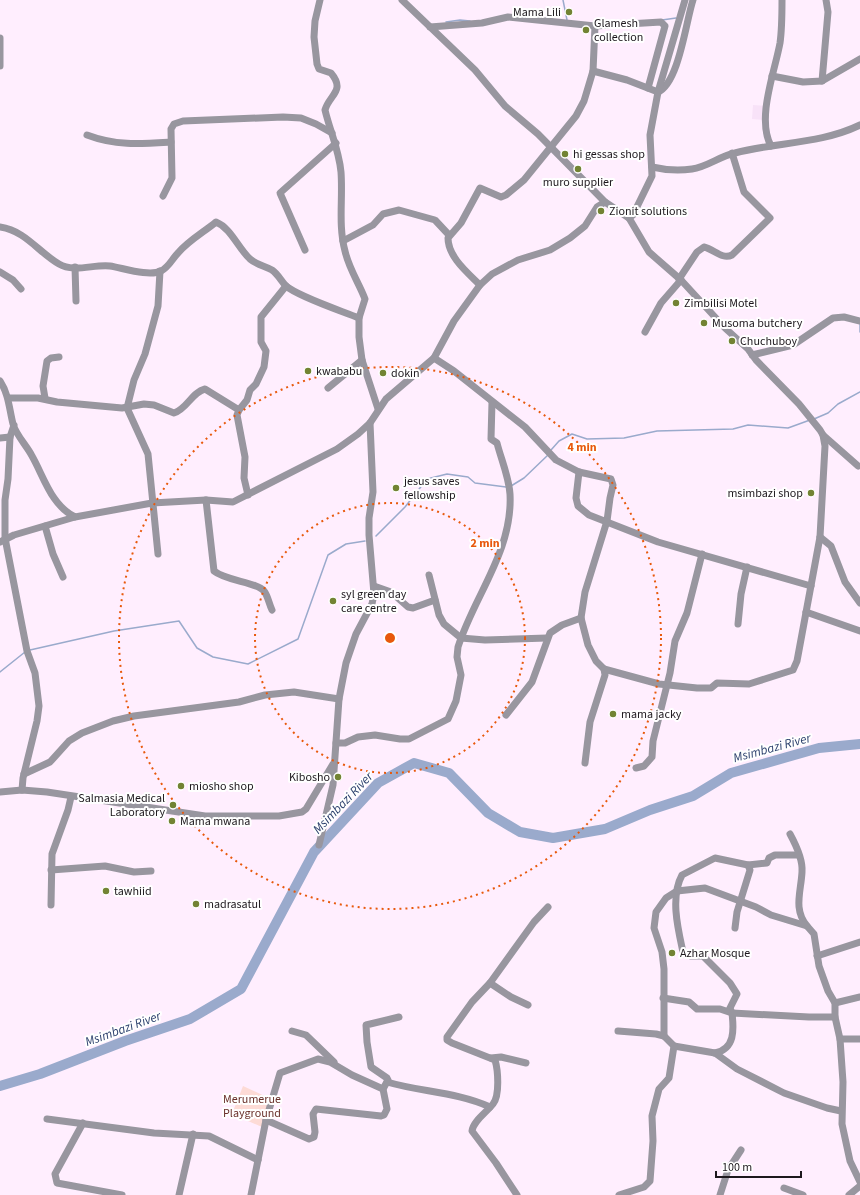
<svg xmlns="http://www.w3.org/2000/svg" width="860" height="1195" viewBox="0 0 860 1195" font-family="'Source Sans 3',sans-serif">
<style>
.built{fill:#f8e2f8}
.green{fill:#fddbd6}
.lines{fill:none;stroke-linecap:round;stroke-linejoin:round}
.stream{stroke:#9aaacc;stroke-width:1.5}
.river{stroke:#9aaacc;stroke-width:10}
.minor{stroke:#98969f;stroke-width:7}
.ring{fill:none;stroke:#e8590c;stroke-width:2;stroke-dasharray:2 4}
.poi-dot{fill:#728333;stroke:#fff;stroke-width:1.5}
.labels{text-anchor:middle;dominant-baseline:central;stroke-width:4;stroke-linejoin:round;paint-order:stroke}
.poi-label{font-size:12px;fill:#1d181d;stroke:#fff;text-anchor:start}
.park-label{font-size:12px;fill:#6a312b;stroke:#fff}
.water-label{font-size:13px;font-style:italic;fill:#2a3e6b;stroke:#fff}
.centre{fill:#e8590c;stroke:#fff;stroke-width:2}
.ring-label{font-size:12px;text-anchor:middle;font-weight:bold;fill:#e8590c;stroke:#fff;stroke-width:4;stroke-linejoin:round;paint-order:stroke}
</style>
<rect width="100%" height="100%" fill="#ffeefe"/>
<polygon class="built" points="753,105 766,106 765,120 752,119"/>
<polygon class="green" points="243,1086 271,1099 262,1127 232,1114"/>
<g class="lines">
<g class="stream">
<polyline points="563,0 567,20"/>
<polyline points="662,20 676,18"/>
<polyline points="446,22 460,20 470,21"/>
<polyline points="860,323 860,332"/>
<polyline points="814,419 828,413 838,404 860,392"/>
<polyline points="551,450 559,441 572,434 587,439 624,438 657,431 733,429 748,425 788,428 810,420"/>
<polyline points="511,486 524,478 548,455"/>
<polyline points="376,536 405,507 427,479 447,474 468,477 475,483 506,487"/>
<polyline points="30,650 114,631 179,621 197,648 213,657 248,664 298,639 328,555 346,544 365,541"/>
<polyline points="0,672 25,652"/>
</g>
<polyline class="river" points="0,1086 40,1074 125,1041 190,1019 241,989 314,852 378,783 414,763 449,773 488,813 520,832 553,838 605,829 650,810 693,796 731,773 819,748 860,744"/>
<g class="minor">
<path d="M320,0L315,21L314,37L317,64L319,69L331,73C346,91 329,95 325,110C330,131 339,150 341,172C343,199 338,225 345,251C349,269 359,283 365,299L359,318V337L362,360L378,409"/>
<polyline points="402,0 475,70 505,106 538,134 605,202"/>
<polyline points="430,27 482,23 508,17 595,26 661,22 665,26 648,88"/>
<polyline points="0,38 0,66"/>
<path d="M593,71L627,80L658,92C679,83 686,21 693,0"/>
<polyline points="772,76 803,82 822,81 860,59"/>
<polyline points="822,81 828,12 826,0"/>
<path d="M87,135C116,146 140,144 171,142"/>
<path d="M771,146C756,119 775,71 780,43C782,29 782,14 782,0"/>
<path d="M652,167C665,170 679,171 692,169C707,167 720,156 735,153C776,142 821,144 860,125"/>
<polyline points="163,196 172,178 171,129 174,124 183,121 283,117 301,118 316,124 332,133"/>
<path d="M0,227C26,231 38,252 59,264C74,273 94,264 110,266C123,268 149,277 161,271C169,267 172,259 178,253C188,241 204,232 216,222C231,228 238,248 250,259C257,265 265,266 272,270C278,274 281,281 286,286C299,297 342,311 359,318"/>
<polyline points="343,241 373,225 383,214 399,210 435,220 449,235"/>
<polyline points="305,250 280,193 336,143"/>
<polyline points="75,267 76,301"/>
<polyline points="0,272 13,280 21,289"/>
<path d="M679,279L697,252L704,247C714,249 722,260 732,255L770,218L744,192L732,153"/>
<path d="M480,285C468,273 448,257 448,238L461,223L480,188L501,197L506,195L524,180L576,116L584,101L593,71L595,26"/>
<polyline points="645,332 661,303 681,280"/>
<polyline points="752,355 793,345 833,318 844,317 860,321"/>
<polyline points="434,358 454,371 525,427 556,460 579,472 611,479 613,485 610,498 607,521 585,592 581,618 588,645 596,661 604,669 605,675 590,722 585,763"/>
<path d="M0,381C9,395 9,408 13,424C16,435 27,446 32,456C44,477 51,505 75,517L152,503L206,500L233,502L337,449L358,434L370,423L386,399L434,358L454,321L480,285L492,274L518,260L550,250L570,238L585,226L597,207L605,202L629,218L633,215L652,176L650,135L658,92L685,0"/>
<polyline points="328,388 362,360"/>
<path d="M9,398H38L57,402L122,408L144,404L154,405L174,413C187,409 192,392 205,389L239,410"/>
<polyline points="45,398 43,386 47,361 51,358 59,357"/>
<polyline points="14,425 10,437 8,479 5,500 5,538 27,651 35,673 39,706 37,721 23,778 22,790"/>
<polyline points="823,435 858,466"/>
<polyline points="0,438 10,437"/>
<polyline points="579,472 576,498 578,506 589,515 658,542 811,586"/>
<polyline points="248,495 244,478 245,457 237,415 239,410 247,400 250,390 256,384 264,367 266,351 261,342 261,317 286,286"/>
<path d="M206,500L214,571C226,581 257,582 264,591C268,596 269,604 272,610"/>
<polyline points="45,526 53,554 63,577"/>
<polyline points="820,537 831,546 845,582 860,603"/>
<polyline points="0,542 14,535 75,517"/>
<polyline points="158,554 148,454 127,408 134,380 145,354 158,306 160,271"/>
<polyline points="429,575 439,615 444,624 461,638 485,640 547,638"/>
<polyline points="374,586 391,592 408,607 413,608 435,600"/>
<polyline points="806,612 860,631"/>
<polyline points="738,624 741,594 747,567"/>
<polyline points="604,669 659,684 697,688 711,688 717,683 749,684 793,670 797,661 820,537 825,446 823,435 820,430 799,404 756,360 748,349 725,328 681,280 649,252 629,218"/>
<polyline points="506,715 532,682 550,633 562,625 581,618"/>
<path d="M336,743H345L358,737L375,735L400,739H409L448,719L456,701L461,675L457,657L458,647C474,596 513,551 510,494C509,477 501,459 497,443L491,439L492,402"/>
<polyline points="636,768 644,766 652,757 653,741 670,673 675,641 687,613 702,554"/>
<polyline points="24,774 50,762 69,741 82,733 113,721 134,716 239,702 265,695 294,692 339,699"/>
<polyline points="0,792 22,790 47,792 205,816 279,816 302,812 306,809 333,764"/>
<path d="M790,834C796,845 803,860 802,872C801,892 793,909 807,926"/>
<polyline points="319,845 333,785 339,699 346,663 356,634 372,604 374,594 369,535 369,518 373,492 370,423"/>
<polyline points="51,870 105,866 134,872 151,871"/>
<polyline points="51,905 52,854 68,810 71,797"/>
<polyline points="735,928 737,912 750,870 748,865"/>
<polyline points="817,956 860,942"/>
<polyline points="490,983 511,997 528,1005"/>
<path d="M663,998L689,1002L697,1009H720L732,1013L730,1008L737,994L730,983L703,956H691L683,952C678,929 670,897 682,875L715,858L748,865L767,863L769,858L775,855H798"/>
<polyline points="835,1003 860,997"/>
<polyline points="292,1031 306,1035 334,1062"/>
<polyline points="618,1031 656,1034 664,1036"/>
<polyline points="840,1039 860,1039"/>
<polyline points="674,1046 715,1053 737,1069 784,1093 827,1108 841,1111"/>
<path d="M715,1053C735,1049 734,1030 732,1013L809,1017H835"/>
<polyline points="491,1058 501,1057 526,1063"/>
<path d="M387,1082C421,1092 457,1092 490,1107"/>
<polyline points="47,1119 154,1133 209,1136 258,1160"/>
<polyline points="266,1120 309,1139 314,1137 315,1132 313,1114 316,1109 381,1116 384,1115 387,1109 383,1089 388,1080 387,1078 371,1067 367,1042 366,1025 399,1017"/>
<polyline points="83,1123 55,1174 57,1183 122,1195"/>
<polyline points="784,1188 803,1195"/>
<polyline points="179,1195 193,1134"/>
<polyline points="251,1195 266,1120 280,1073 318,1059 330,1062 352,1075 383,1089"/>
<path d="M517,1195L496,1163L472,1131C473,1121 487,1112 493,1104C500,1095 498,1070 495,1060L452,1043L447,1040V1037L472,1002L490,983L534,922L548,907"/>
<polyline points="619,1195 644,1187 650,1181 653,1141 652,1116 659,1089 669,1078 674,1046 664,1036 664,969 662,952 654,928 656,912 666,898 677,891 705,888 756,907 771,915 807,926 814,934 819,966 828,991 835,1003 835,1017 840,1039 843,1082 842,1124 850,1161 860,1182"/>
<polyline points="720,1195 728,1170 741,1150"/>
<polyline points="849,1195 860,1186"/>
</g>
</g>
<g class="ring">
<circle cx="390" cy="638" r="135"/>
<circle cx="390" cy="638" r="271"/>
</g>
<g class="poi-dot">
<circle cx="569" cy="12" r="4"/>
<circle cx="586" cy="30" r="4"/>
<circle cx="565" cy="154" r="4"/>
<circle cx="578" cy="169" r="4"/>
<circle cx="601" cy="211" r="4"/>
<circle cx="676" cy="303" r="4"/>
<circle cx="704" cy="323" r="4"/>
<circle cx="732" cy="341" r="4"/>
<circle cx="308" cy="371" r="4"/>
<circle cx="383" cy="373" r="4"/>
<circle cx="396" cy="488" r="4"/>
<circle cx="811" cy="493" r="4"/>
<circle cx="333" cy="601" r="4"/>
<circle cx="613" cy="714" r="4"/>
<circle cx="338" cy="777" r="4"/>
<circle cx="181" cy="786" r="4"/>
<circle cx="173" cy="805" r="4"/>
<circle cx="172" cy="821" r="4"/>
<circle cx="106" cy="891" r="4"/>
<circle cx="196" cy="904" r="4"/>
<circle cx="672" cy="953" r="4"/>
</g>
<g class="labels">
<g class="poi-label">
<text x="561" y="12" text-anchor="end">Mama Lili</text>
<text x="594" y="23">Glamesh<tspan x="594" dy="14">collection</tspan></text>
<text x="573" y="154">hi gessas shop</text>
<text x="578" y="182" text-anchor="middle">muro supplier</text>
<text x="609" y="211">Zionit solutions</text>
<text x="684" y="303">Zimbilisi Motel</text>
<text x="712" y="323">Musoma butchery</text>
<text x="740" y="341">Chuchuboy</text>
<text x="316" y="371">kwababu</text>
<text x="391" y="373">dokin</text>
<text x="404" y="481">jesus saves<tspan x="404" dy="14">fellowship</tspan></text>
<text x="803" y="493" text-anchor="end">msimbazi shop</text>
<text x="341" y="594">syl green day<tspan x="341" dy="14">care centre</tspan></text>
<text x="621" y="714">mama jacky</text>
<text x="330" y="777" text-anchor="end">Kibosho</text>
<text x="189" y="786">miosho shop</text>
<text x="165" y="798" text-anchor="end">Salmasia Medical<tspan x="165" dy="14">Laboratory</tspan></text>
<text x="180" y="821">Mama mwana</text>
<text x="114" y="891">tawhiid</text>
<text x="204" y="904">madrasatul</text>
<text x="680" y="953">Azhar Mosque</text>
</g>
<g class="park-label">
<text x="252" y="1099">Merumerue<tspan x="252" dy="14">Playground</tspan></text>
</g>
<g class="water-label">
<text transform="translate(772 748) rotate(-15)">Msimbazi River</text>
<text transform="translate(343 803) rotate(-46)">Msimbazi River</text>
<text transform="translate(123 1029) rotate(-20)">Msimbazi River</text>
</g>
</g>
<circle cx="390" cy="638" r="6" class="centre"/>
<g class="ring-label">
<text x="582" y="451">4 min</text>
<text x="485" y="547">2 min</text>
</g>
<path d="M716 1171v6h85v-6" fill="none" stroke="#1d181d" stroke-width="2"/>
<text x="722" y="1171" font-size="12" fill="#1d181d" stroke="#ffffff" stroke-width="3" paint-order="stroke">100 m</text>
</svg>
